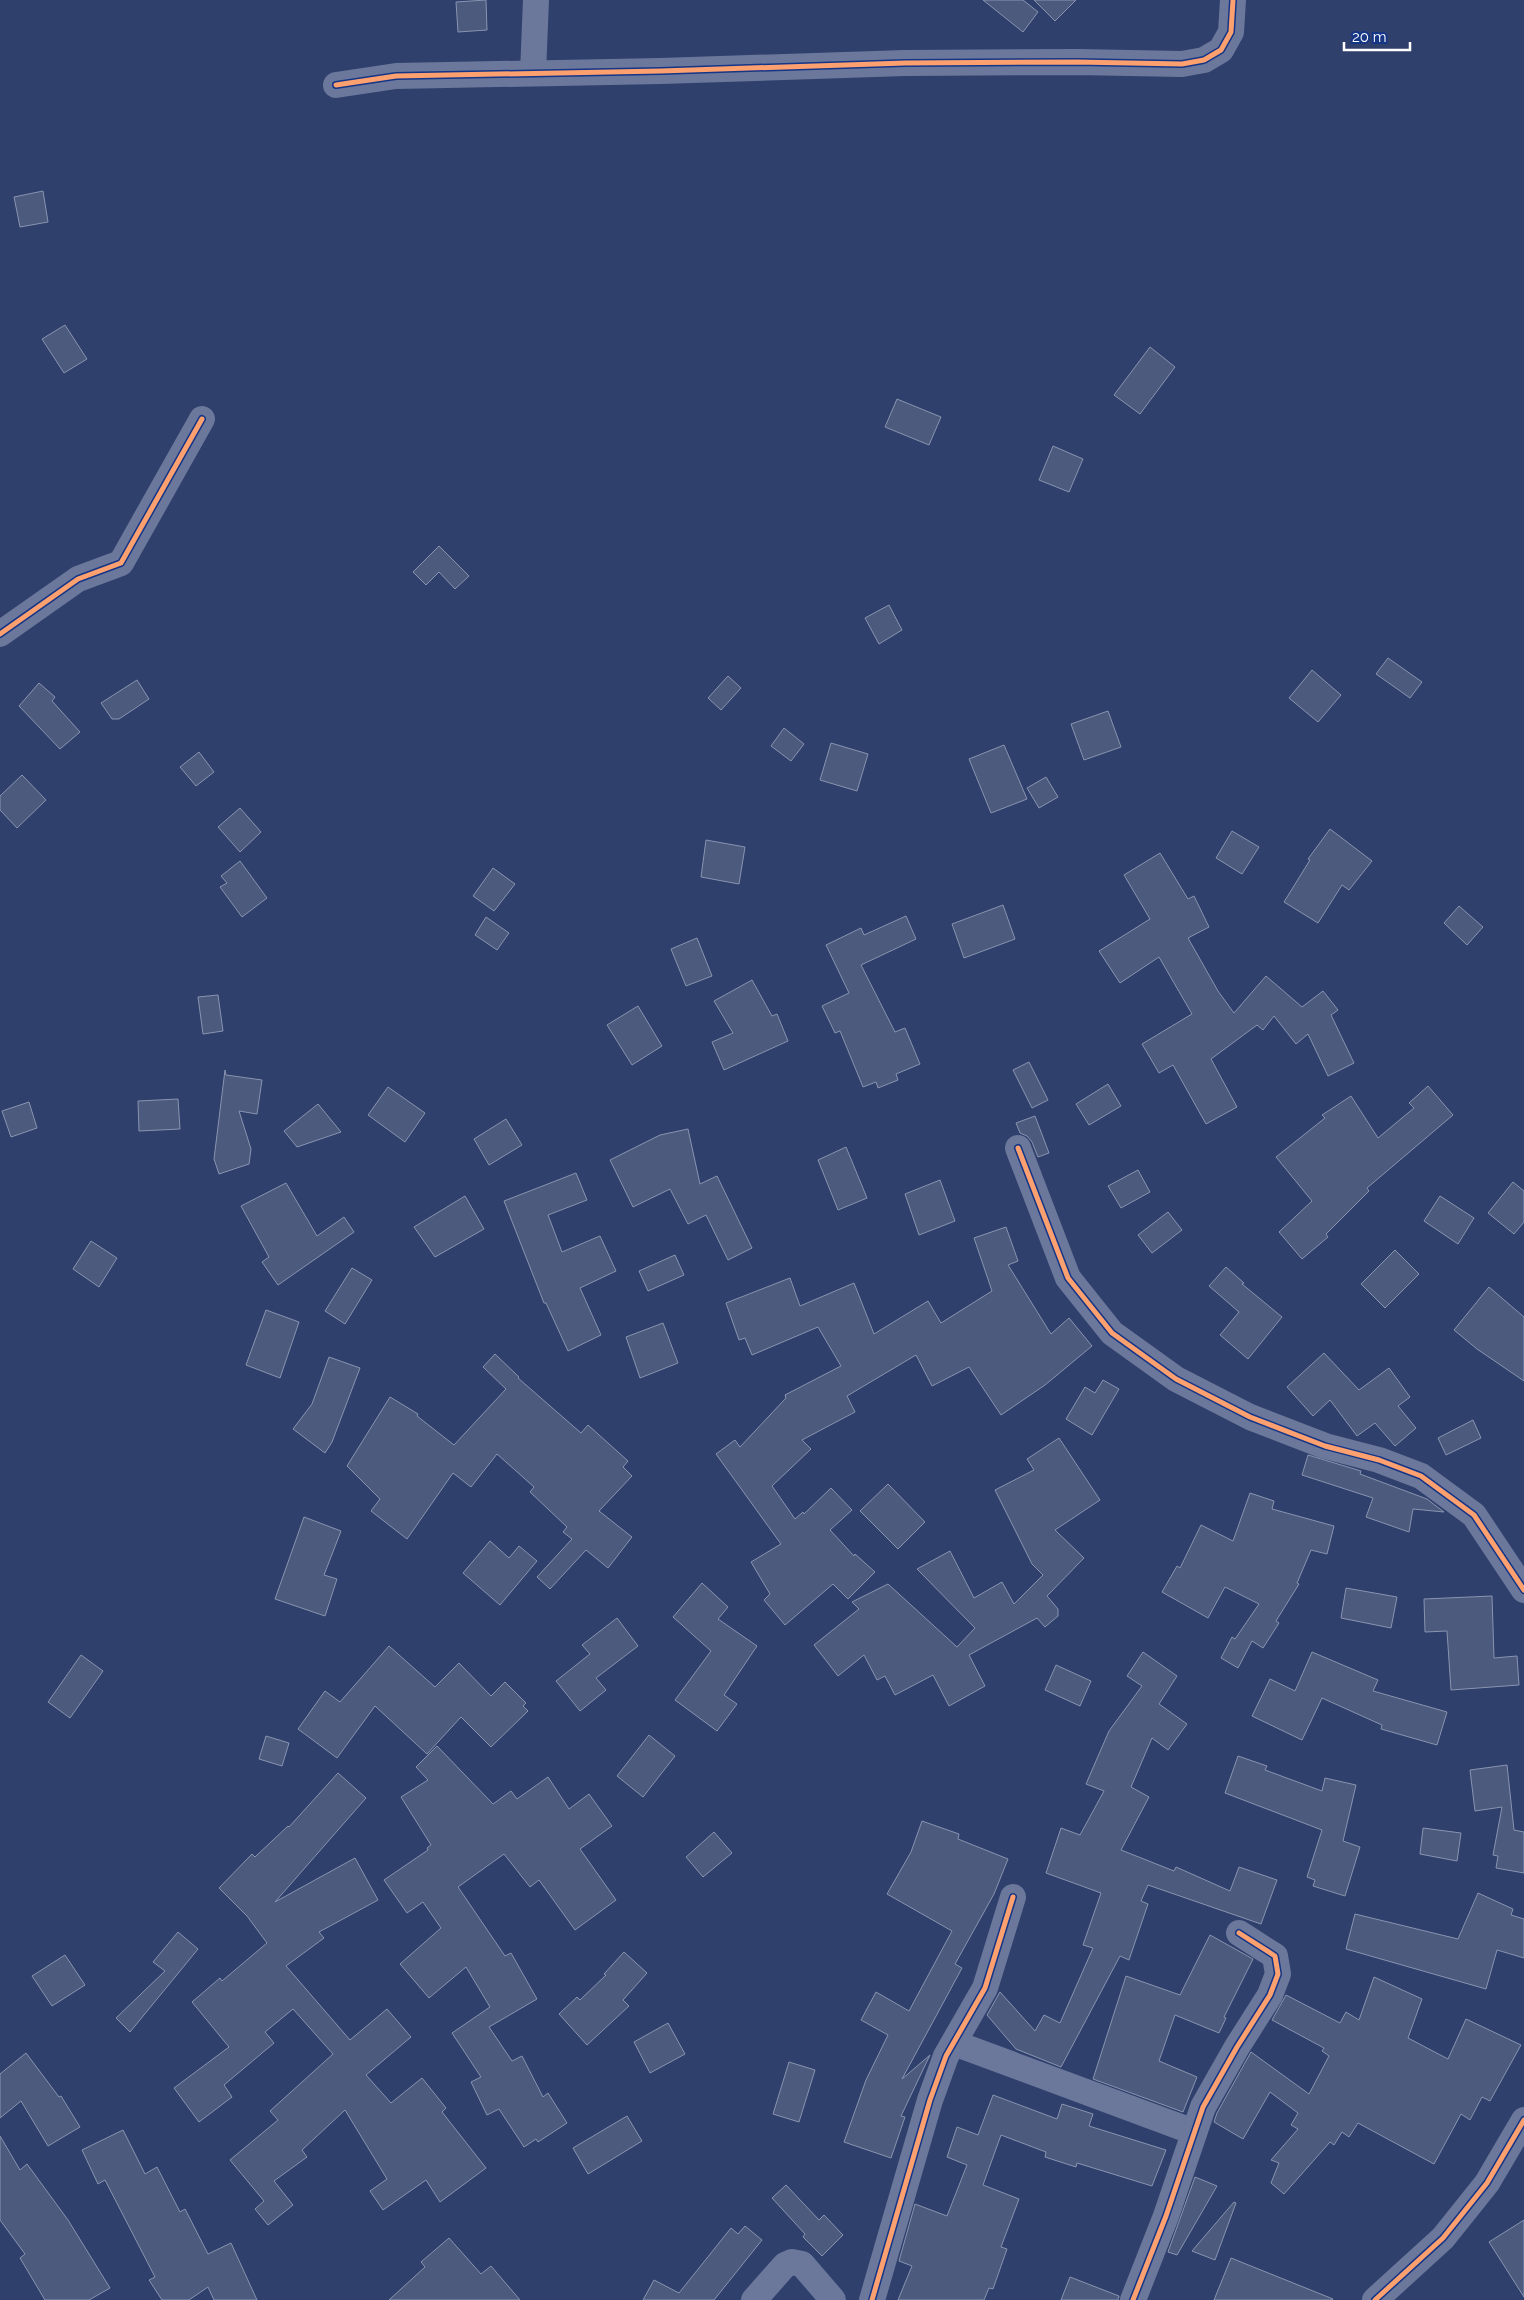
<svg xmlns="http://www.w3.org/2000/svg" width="1524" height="2300" viewBox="0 0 1524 2300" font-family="Raleway,sans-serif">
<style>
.building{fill:#4c5a7e;stroke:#8a94b0}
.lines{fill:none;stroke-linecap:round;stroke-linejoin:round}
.minor{stroke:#6b789b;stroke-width:26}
.cycleway-casing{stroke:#153587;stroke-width:8}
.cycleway{stroke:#fca06f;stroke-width:5}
</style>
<rect width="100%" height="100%" fill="#2f406d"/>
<g class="building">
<polygon points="486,0 487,30 458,32 456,2"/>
<polygon points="983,0 1023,0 1038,12 1023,32"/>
<polygon points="1034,0 1076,0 1055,21"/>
<polygon points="43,191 48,222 20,227 14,197"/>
<polygon points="65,325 87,359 64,373 42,339"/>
<polygon points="1150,347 1175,367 1140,414 1114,395"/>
<polygon points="897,399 941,417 929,445 885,427"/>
<polygon points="1053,446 1083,459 1069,492 1039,480"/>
<polygon points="439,546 469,576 455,589 439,572 426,585 413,572"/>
<polygon points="889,605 902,630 879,644 865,618"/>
<polygon points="1388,658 1422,682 1410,698 1376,674"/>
<polygon points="1312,670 1341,695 1318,722 1289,698"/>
<polygon points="728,676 741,688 721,710 708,698"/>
<polygon points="137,680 149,699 119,719 112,719 101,703"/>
<polygon points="39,683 55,697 52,701 80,732 60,749 19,706"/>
<polygon points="1108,711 1121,747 1084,760 1071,724"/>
<polygon points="784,728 804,744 791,761 771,746"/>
<polygon points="831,743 868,754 857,791 820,780"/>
<polygon points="1004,745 1027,799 991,813 969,759"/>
<polygon points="199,752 214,772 196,786 180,767"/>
<polygon points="22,775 46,800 17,828 0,810 0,796"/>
<polygon points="1046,777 1058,797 1039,808 1027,788"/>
<polygon points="240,808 261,832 240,852 218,827"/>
<polygon points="1330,829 1372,861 1349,890 1342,885 1318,923 1284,902 1310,860 1308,859"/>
<polygon points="1232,831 1259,847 1242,874 1216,858"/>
<polygon points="706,840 745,847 739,884 701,877"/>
<polygon points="1160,853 1188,899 1194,896 1209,927 1188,938 1218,991 1234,1013 1266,976 1302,1007 1323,991 1338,1010 1331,1015 1354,1063 1328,1076 1308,1034 1296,1044 1274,1016 1263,1030 1257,1025 1211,1059 1237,1107 1206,1124 1173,1065 1159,1073 1142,1044 1192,1014 1159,957 1120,983 1099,951 1150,919 1124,875"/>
<polygon points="240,861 267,898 242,917 220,887 227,883 221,876"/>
<polygon points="493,868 515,884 494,911 473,896"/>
<polygon points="1003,905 1015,939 964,958 952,924"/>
<polygon points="1459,906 1483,927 1467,945 1444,923"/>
<polygon points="906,916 916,939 861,965 895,1032 905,1028 920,1064 896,1074 898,1080 878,1088 876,1082 863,1087 840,1031 835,1033 822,1006 849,993 826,945 861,928 864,935"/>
<polygon points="486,917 509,933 497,950 475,935"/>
<polygon points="697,938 712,976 686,986 671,949"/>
<polygon points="752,980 772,1016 777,1014 788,1041 724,1070 712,1042 733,1033 714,1001"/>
<polygon points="218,995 223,1031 203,1034 198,997"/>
<polygon points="638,1006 662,1046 632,1065 607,1025"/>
<polygon points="1029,1062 1048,1100 1032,1108 1013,1070"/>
<polygon points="225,1070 226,1075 262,1080 257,1114 239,1111 251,1149 249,1164 219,1174 214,1159"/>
<polygon points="1108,1084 1121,1106 1089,1125 1076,1104"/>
<polygon points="1428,1086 1453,1115 1367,1188 1369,1191 1326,1234 1328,1237 1302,1259 1279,1232 1312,1201 1276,1157 1325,1118 1322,1115 1351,1096 1378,1138 1414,1108 1409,1103"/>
<polygon points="388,1087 425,1113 405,1142 368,1115"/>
<polygon points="178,1099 180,1129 139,1131 138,1101"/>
<polygon points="29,1102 37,1128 11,1137 2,1111"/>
<polygon points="318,1104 341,1132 297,1147 284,1131"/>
<polygon points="1035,1116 1049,1153 1038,1157 1032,1142 1027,1136 1020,1133 1016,1123"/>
<polygon points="506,1119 522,1145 489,1165 474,1139"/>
<polygon points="688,1129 700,1184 717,1176 752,1248 728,1260 706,1215 688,1224 670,1189 633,1207 610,1160 660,1135"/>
<polygon points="846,1147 867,1198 838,1210 818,1160"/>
<polygon points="1138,1170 1150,1192 1121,1208 1108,1186"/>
<polygon points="576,1173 587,1200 548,1215 562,1252 600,1236 616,1271 580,1288 601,1335 568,1351 546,1303 544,1303 504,1201"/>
<polygon points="940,1180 955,1221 919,1235 905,1194"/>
<polygon points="1513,1182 1524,1191 1524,1222 1514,1234 1488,1213"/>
<polygon points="286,1183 317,1236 344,1217 354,1232 278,1285 262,1262 269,1257 241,1206"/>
<polygon points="465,1196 484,1229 435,1257 414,1227"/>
<polygon points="1440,1196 1474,1218 1458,1244 1424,1221"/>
<polygon points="1168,1212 1182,1230 1152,1253 1138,1235"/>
<polygon points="1006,1227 1018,1261 1008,1265 1051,1334 1069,1318 1092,1346 1045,1385 1001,1415 969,1367 932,1386 916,1355 847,1396 855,1412 802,1440 811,1449 772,1486 795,1519 803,1512 804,1514 831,1488 852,1510 830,1530 854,1556 855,1554 875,1572 848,1599 833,1584 785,1625 764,1600 770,1594 751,1562 781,1544 716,1454 735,1440 740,1447 786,1398 785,1395 841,1366 818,1327 752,1355 745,1338 739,1340 726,1303 790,1278 800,1306 854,1283 874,1334 928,1301 941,1323 992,1291 974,1238"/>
<polygon points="91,1241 117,1258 99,1287 73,1269"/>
<polygon points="1395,1250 1419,1274 1385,1308 1361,1284"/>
<polygon points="675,1255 684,1275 648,1291 639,1271"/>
<polygon points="1226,1267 1244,1283 1242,1284 1282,1317 1248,1359 1220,1335 1239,1312 1209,1286"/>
<polygon points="352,1268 372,1280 345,1324 325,1311"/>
<polygon points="1489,1287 1524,1317 1524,1381 1477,1349 1454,1330"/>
<polygon points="266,1310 299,1322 280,1378 246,1365"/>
<polygon points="663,1323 678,1363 640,1378 626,1337"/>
<polygon points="1324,1353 1359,1390 1389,1368 1410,1397 1398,1406 1416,1428 1395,1446 1375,1423 1357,1436 1330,1400 1313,1416 1287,1387"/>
<polygon points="495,1354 519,1377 518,1378 581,1433 588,1425 628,1461 623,1467 632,1476 599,1511 632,1537 608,1568 586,1550 550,1589 537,1577 572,1539 563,1532 567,1527 530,1492 534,1487 497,1454 471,1487 453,1473 407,1539 371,1511 380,1499 347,1466 390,1397 418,1414 417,1416 454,1445 506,1389 483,1367"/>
<polygon points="329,1357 360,1368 332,1442 325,1453 293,1429 312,1404"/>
<polygon points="1103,1380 1119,1389 1092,1435 1066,1419 1085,1387 1095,1393"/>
<polygon points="1473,1420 1481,1438 1446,1455 1438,1438"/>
<polygon points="1059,1438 1100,1500 1055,1530 1084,1558 1047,1596 1058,1609 1058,1616 1045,1627 1037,1618 969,1655 985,1686 949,1706 933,1675 895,1695 885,1676 877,1680 864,1655 838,1676 814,1645 859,1609 852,1602 888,1584 957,1647 975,1628 917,1569 950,1551 974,1598 1002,1582 1014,1604 1043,1575 1032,1564 995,1490 1034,1470 1027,1459"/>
<polygon points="1308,1455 1361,1471 1360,1474 1427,1499 1444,1512 1413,1509 1409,1532 1366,1517 1373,1498 1302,1475"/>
<polygon points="888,1484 925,1522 898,1549 860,1511"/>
<polygon points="1250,1493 1274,1501 1272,1509 1334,1526 1327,1554 1311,1550 1297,1583 1299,1584 1276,1621 1279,1623 1263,1648 1252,1641 1238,1668 1221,1658 1232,1637 1235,1639 1259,1604 1225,1587 1208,1618 1162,1592 1177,1566 1180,1568 1201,1525 1233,1541"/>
<polygon points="304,1517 341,1531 324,1575 337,1579 325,1616 275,1599"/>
<polygon points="490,1541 509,1558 519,1546 537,1561 500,1605 463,1573"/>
<polygon points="702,1583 728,1607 718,1619 757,1646 724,1695 737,1704 717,1731 675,1700 711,1651 673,1617"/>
<polygon points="1346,1588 1397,1597 1391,1628 1341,1618"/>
<polygon points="1492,1596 1494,1658 1517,1656 1519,1685 1451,1690 1447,1631 1425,1632 1424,1599"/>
<polygon points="617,1618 638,1646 596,1678 606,1690 580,1711 556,1681 590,1654 582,1645"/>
<polygon points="389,1646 435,1687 459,1663 491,1696 505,1682 526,1703 523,1706 528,1711 491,1747 461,1717 427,1754 375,1706 337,1758 298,1729 325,1691 340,1702"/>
<polygon points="1143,1652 1177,1676 1159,1704 1187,1724 1168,1750 1152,1738 1131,1787 1149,1797 1121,1850 1174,1871 1176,1867 1230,1891 1239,1867 1277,1880 1261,1924 1148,1885 1141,1901 1148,1904 1129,1960 1120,1956 1061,2067 1016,2049 987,2015 1000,1992 1035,2031 1044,2015 1060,2023 1093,1948 1083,1945 1101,1893 1046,1873 1061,1828 1080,1835 1104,1791 1086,1784 1109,1731 1142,1686 1127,1676"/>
<polygon points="1312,1652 1378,1680 1373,1691 1447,1712 1437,1745 1381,1729 1382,1725 1322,1698 1302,1740 1252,1716 1270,1679 1295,1691"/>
<polygon points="81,1655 103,1671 70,1718 48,1702"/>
<polygon points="1056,1665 1091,1681 1080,1706 1045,1690"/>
<polygon points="649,1735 675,1756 643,1797 617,1776"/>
<polygon points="266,1736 289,1743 282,1766 259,1759"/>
<polygon points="437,1746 493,1804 511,1791 517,1799 548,1777 569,1809 589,1794 612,1826 580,1849 616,1900 575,1930 539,1880 530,1887 504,1854 458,1887 505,1956 511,1953 537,1999 489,2027 512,2061 522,2056 543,2097 548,2093 567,2123 538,2142 536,2139 524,2147 499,2109 487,2115 471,2082 481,2077 452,2033 490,2007 466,1967 429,1998 400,1964 441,1928 423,1902 407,1913 384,1880 428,1850 427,1848 431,1845 401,1797 428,1780 416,1767"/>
<polygon points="1238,1756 1267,1766 1265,1770 1322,1791 1325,1778 1356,1785 1343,1841 1360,1847 1345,1896 1313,1886 1315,1880 1307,1877 1322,1830 1225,1793"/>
<polygon points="1507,1765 1514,1830 1524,1832 1524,1873 1496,1868 1498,1856 1493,1855 1502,1807 1475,1811 1470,1770"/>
<polygon points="338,1773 366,1798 275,1902 355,1858 378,1900 319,1932 324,1938 286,1966 350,2040 387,2009 411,2037 366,2075 391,2103 422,2078 446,2108 442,2112 486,2168 440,2202 426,2180 383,2210 370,2191 387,2179 345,2110 302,2150 307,2157 274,2181 293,2205 268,2225 255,2209 264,2201 230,2160 278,2120 270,2111 333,2054 293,2009 265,2032 274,2043 224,2085 232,2097 199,2122 174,2088 229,2047 192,2002 220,1978 222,1981 267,1943 247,1916 219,1888 252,1854 255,1857 288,1826 289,1827"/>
<polygon points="922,1821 959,1834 958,1839 1008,1859 994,1894 955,1964 962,1968 902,2079 930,2055 901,2116 905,2117 891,2158 844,2142 866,2080 888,2035 861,2020 876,1992 909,2011 952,1931 887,1894 911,1852"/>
<polygon points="1423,1828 1461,1833 1457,1861 1420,1854"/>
<polygon points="714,1832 732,1853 703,1877 686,1857"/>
<polygon points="1478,1893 1513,1909 1511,1915 1524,1919 1524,1958 1497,1950 1486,1989 1346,1949 1355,1914 1458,1939"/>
<polygon points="178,1932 198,1949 130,2032 116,2018 165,1971 153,1962"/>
<polygon points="1210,1935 1253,1959 1224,2017 1226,2018 1219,2033 1175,2015 1159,2061 1197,2077 1183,2112 1093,2079 1126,1976 1180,1995"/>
<polygon points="624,1952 647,1973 623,2000 629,2006 587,2045 559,2014 577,1997 580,2000 606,1975 604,1974"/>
<polygon points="65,1955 85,1985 52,2006 32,1976"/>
<polygon points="1374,1977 1422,1999 1408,2038 1448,2059 1466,2019 1521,2045 1490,2101 1482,2097 1470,2120 1461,2114 1434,2164 1358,2123 1349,2137 1342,2132 1334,2145 1330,2142 1284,2194 1271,2183 1279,2163 1271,2160 1298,2129 1291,2125 1298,2113 1270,2092 1243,2139 1214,2122 1217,2113 1251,2052 1309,2094 1329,2056 1322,2051 1324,2048 1272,2020 1286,1995 1340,2023 1346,2012 1359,2020"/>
<polygon points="668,2023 685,2054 650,2073 634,2042"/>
<polygon points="26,2053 59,2097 61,2096 80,2127 48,2146 21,2101 0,2118 0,2074"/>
<polygon points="789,2062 815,2070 799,2122 773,2114"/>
<polygon points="993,2095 1057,2119 1062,2104 1093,2114 1089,2126 1166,2150 1152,2186 1077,2163 1076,2167 1045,2157 1046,2152 1001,2135 983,2185 1019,2199 1001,2247 1007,2249 993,2289 989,2288 984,2300 898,2300 912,2266 899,2261 915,2204 947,2216 967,2165 947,2157 957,2127 978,2135"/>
<polygon points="627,2116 642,2141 588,2174 573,2148"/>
<polygon points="123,2130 145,2174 157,2167 180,2212 185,2209 208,2254 231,2243 257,2300 214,2300 208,2287 189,2300 162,2300 149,2280 155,2277 105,2180 98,2184 82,2150"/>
<polygon points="0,2136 20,2170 27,2164 68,2220 110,2288 89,2300 45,2300 20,2258 25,2254 0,2220"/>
<polygon points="1195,2177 1217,2186 1177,2255 1168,2252"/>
<polygon points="786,2185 819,2220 824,2215 843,2235 822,2256 803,2237 805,2234 772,2198"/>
<polygon points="1234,2202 1236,2203 1215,2260 1192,2251"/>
<polygon points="1524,2220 1524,2297 1489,2242"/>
<polygon points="745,2226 762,2240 714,2300 643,2300 654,2280 679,2293 731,2228 738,2234"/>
<polygon points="449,2238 481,2274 491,2266 520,2300 389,2300 425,2267 421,2262"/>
<polygon points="1231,2258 1333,2299 1332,2300 1214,2300"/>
<polygon points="1070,2277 1119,2296 1118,2300 1061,2300"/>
</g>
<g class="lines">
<g class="minor">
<polyline points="533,73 536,0"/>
<polyline points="336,85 396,76 661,71 905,63 1077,62 1182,64 1204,60 1221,50 1231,32 1233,0"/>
<polyline points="0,634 78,579 121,563 202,419"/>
<polyline points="1018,1148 1068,1278 1112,1333 1176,1379 1250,1417 1325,1446 1379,1460 1421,1476 1474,1515 1524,1590"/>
<polyline points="954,2043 1194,2132"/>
<polyline points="754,2300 785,2265 792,2262 802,2264 833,2300"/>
<polyline points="872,2300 930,2100 946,2056 985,1988 1013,1897"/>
<polyline points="1133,2300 1166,2216 1203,2107 1237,2047 1270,1995 1278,1974 1275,1956 1239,1933"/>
<polyline points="1375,2300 1443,2238 1487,2183 1524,2120"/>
</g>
<g class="cycleway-casing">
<g id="cycleway">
<polyline points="336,85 396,76 661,71 905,63 1077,62 1182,64 1204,60 1221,50 1231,32 1233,0"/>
<polyline points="0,634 78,579 121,563 202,419"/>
<polyline points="1018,1148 1068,1278 1112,1333 1176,1379 1250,1417 1325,1446 1379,1460 1421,1476 1474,1515 1524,1590"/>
<polyline points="872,2300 930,2100 946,2056 985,1988 1013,1897"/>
<polyline points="1133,2300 1166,2216 1203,2107 1237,2047 1270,1995 1278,1974 1275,1956 1239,1933"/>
<polyline points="1375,2300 1443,2238 1487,2183 1524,2120"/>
</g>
</g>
<use href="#cycleway" class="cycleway"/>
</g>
<path d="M1344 42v8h66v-8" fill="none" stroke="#ffffff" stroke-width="2.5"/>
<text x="1352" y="42" font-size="15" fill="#ffffff" stroke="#153587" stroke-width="4" paint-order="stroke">20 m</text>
</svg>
